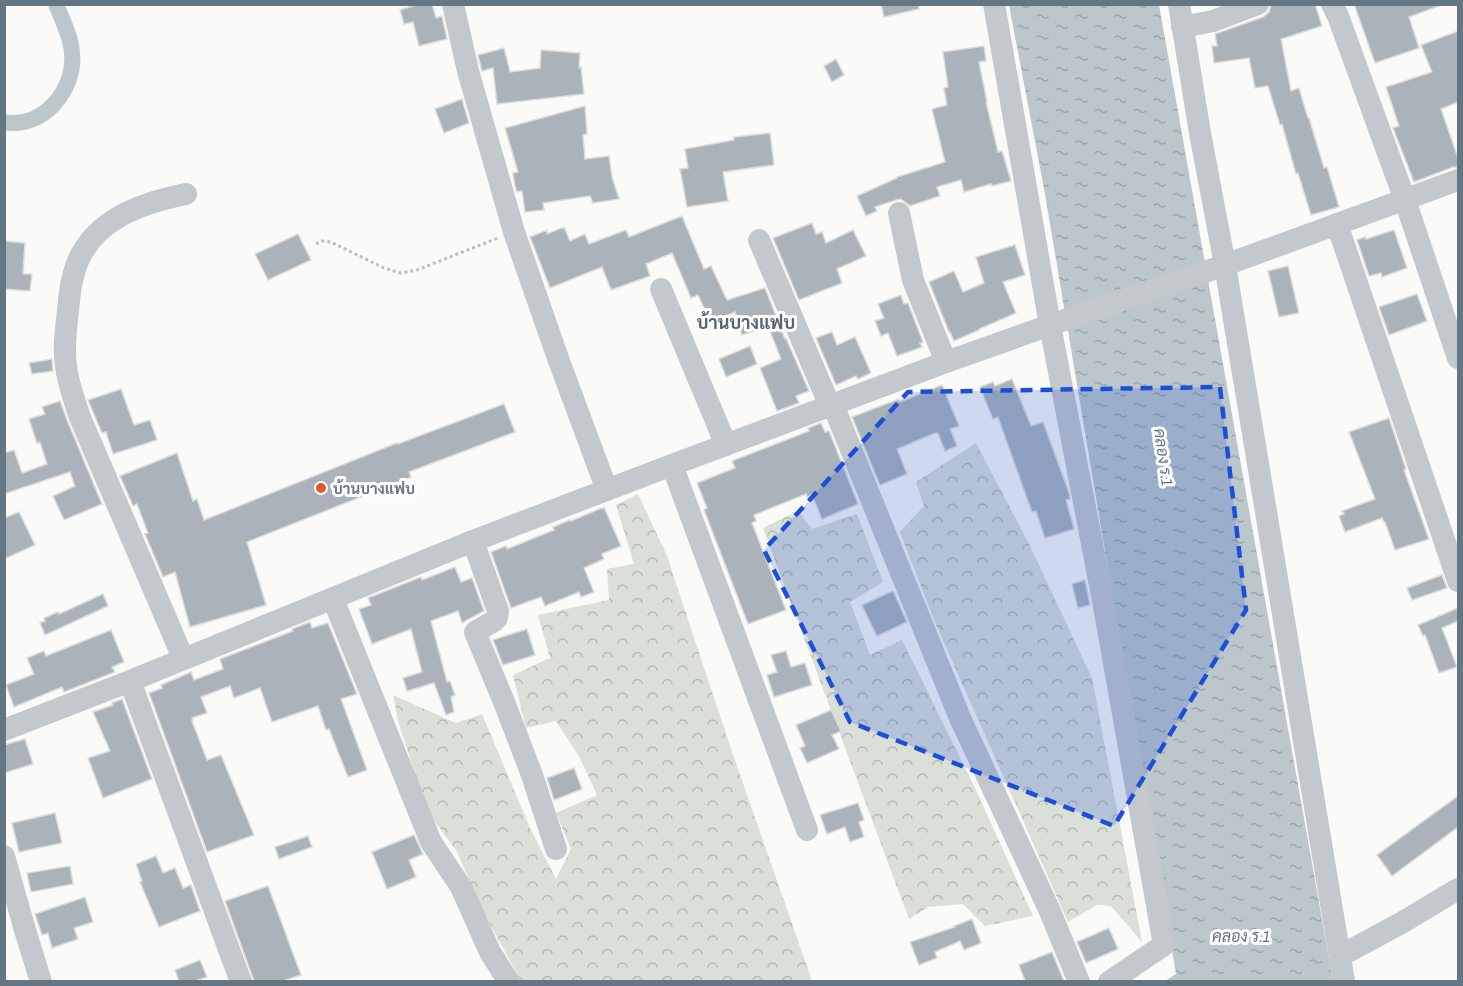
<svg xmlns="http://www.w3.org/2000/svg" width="1463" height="986" viewBox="0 0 1463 986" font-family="'Archivo Narrow',Sarabun,sans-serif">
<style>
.forest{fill:url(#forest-crowns)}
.water{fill:url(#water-ripples)}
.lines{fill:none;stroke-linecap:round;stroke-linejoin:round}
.canal{stroke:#bbc7cb;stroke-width:16}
.building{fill:#aab3b9;stroke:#dcdcda;stroke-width:1.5}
.path{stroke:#bbbfc2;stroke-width:3;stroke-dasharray:3 3;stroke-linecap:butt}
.minor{stroke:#c3c8cc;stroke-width:22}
.marked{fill:#1d4ed8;fill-opacity:0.2;stroke:#1d4ed8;stroke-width:4.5;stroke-dasharray:12 8;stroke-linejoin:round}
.poi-dot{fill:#e4572e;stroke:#fff;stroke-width:2}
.labels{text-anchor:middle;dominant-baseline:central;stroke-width:6;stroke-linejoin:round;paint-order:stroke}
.poi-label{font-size:15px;font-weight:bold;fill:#657683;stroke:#fff;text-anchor:start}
.water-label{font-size:16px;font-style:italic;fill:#60757c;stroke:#fff}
.quarter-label{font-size:18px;font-weight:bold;fill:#57646e;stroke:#fff}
</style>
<defs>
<pattern id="forest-crowns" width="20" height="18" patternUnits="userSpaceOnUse" patternTransform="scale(1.5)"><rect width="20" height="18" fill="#dadfd7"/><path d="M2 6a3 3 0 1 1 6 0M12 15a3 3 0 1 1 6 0" fill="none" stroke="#b4b9b4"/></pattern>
<pattern id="water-ripples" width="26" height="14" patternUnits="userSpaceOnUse" patternTransform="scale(1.5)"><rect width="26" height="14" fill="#bbc7cb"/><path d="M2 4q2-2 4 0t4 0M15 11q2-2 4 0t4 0" fill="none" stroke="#9ca6aa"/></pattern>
</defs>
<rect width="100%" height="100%" fill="#fafaf8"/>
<g class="forest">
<polygon points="976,443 1029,544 1092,678 1142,942 1111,906 1097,905 1068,922 934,620 900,532 924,506 916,482"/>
<polygon points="638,494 667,556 730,746 812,981 521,981 484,913 456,850 427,811 398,721 393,695 456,723 482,714 530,828 556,879 571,849 556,813 597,795 580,758 556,721 526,728 513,675 550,658 538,615 609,600 607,569 634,564 616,505"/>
<polygon points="798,511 812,529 857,514 883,582 850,602 870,655 902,640 975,788 1033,916 985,926 963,904 928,907 909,919 763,528"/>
</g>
<polygon class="water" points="1009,5 1159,5 1333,981 1165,981 1176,974 1045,194"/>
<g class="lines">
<path class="canal" d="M4,122C43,130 76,89 72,53C71,36 62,20 56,4"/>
</g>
<g class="building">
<polygon points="419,4 432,4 436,18 442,16 447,39 419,46 413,22 404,24 400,10"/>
<polygon points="881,4 918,4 919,9 884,17"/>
<polygon points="1271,4 1315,4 1322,26 1281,39 1291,91 1299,88 1308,118 1309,118 1324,168 1327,167 1339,207 1311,215 1298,173 1296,174 1282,124 1280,125 1268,86 1255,88 1249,58 1214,63 1212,46 1217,46 1215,34 1263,17 1269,12"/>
<polygon points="1354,4 1439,4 1439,6 1409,17 1419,48 1375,63"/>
<polygon points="1458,31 1458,102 1441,109 1458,158 1458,167 1453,167 1414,182 1393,128 1399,126 1386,87 1432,72 1421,45"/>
<polygon points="984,46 986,61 979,62 987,102 986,102 998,152 1002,151 1011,181 992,186 991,184 964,192 961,180 937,187 940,196 910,206 901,199 896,200 875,207 877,211 866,216 857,196 897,178 897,177 945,162 932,109 947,105 944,88 948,87 943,52"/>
<polygon points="504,48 510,72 540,68 541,50 580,53 579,68 581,67 584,94 497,104 493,68 482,71 478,55"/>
<polygon points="836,59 844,75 832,82 824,66"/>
<polygon points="462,99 469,123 444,133 435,109"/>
<polygon points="585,106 587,134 583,135 585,159 609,156 612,177 619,199 593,203 590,196 543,203 544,210 525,212 522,191 517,192 515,186 513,173 518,172 505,128"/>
<polygon points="770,133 774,165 723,172 728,201 687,207 680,169 688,168 685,149 734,140 734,137"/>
<polygon points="682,216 704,269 711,266 727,300 765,288 785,339 786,338 809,391 796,396 799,403 777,411 760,368 781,359 768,326 742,335 735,312 711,323 698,295 691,298 672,253 646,264 650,276 611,290 602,267 550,288 530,237 547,230 547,234 564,227 570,241 585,234 589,244 626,230 629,237"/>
<polygon points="812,223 816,234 822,232 826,243 853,230 866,256 837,269 842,283 799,300 773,238"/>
<polygon points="1394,230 1407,268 1382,277 1381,273 1369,276 1357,240 1365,237 1366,239"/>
<polygon points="298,234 311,260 268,280 255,254"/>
<polygon points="4,241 25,243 23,274 32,274 30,291 4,289"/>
<polygon points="1015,245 1025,275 1003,282 1016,313 979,329 979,330 954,341 950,332 949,332 929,282 954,271 963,292 984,283 976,257"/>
<polygon points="1288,266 1299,313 1279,317 1268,271"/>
<polygon points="1417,294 1427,321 1389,335 1379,307"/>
<polygon points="901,295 904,304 908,303 923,342 920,343 922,347 897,356 888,333 881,336 875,321 884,318 878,304"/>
<polygon points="832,332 837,345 855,337 871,373 858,379 856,376 836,385 816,338"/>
<polygon points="750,346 757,364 726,377 719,359"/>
<polygon points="52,359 53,371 32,374 29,363"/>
<polygon points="1012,379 1031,426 1043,422 1069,493 1070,499 1066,500 1074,529 1045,538 1036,511 1032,512 998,417 993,419 980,387 993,382 995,386"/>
<polygon points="942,385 959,426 950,429 957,446 945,451 938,433 935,433 897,449 907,474 880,485 852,417 899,399 900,402"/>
<polygon points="121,389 134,425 150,420 157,440 113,454 106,432 102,433 88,400"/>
<polygon points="60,401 67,420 102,504 64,520 53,496 75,486 70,472 4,494 4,453 14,450 22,473 47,464 40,442 37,443 29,419 45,414 42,407"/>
<polygon points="504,404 515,432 409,472 411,477 247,542 266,605 190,627 175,572 163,577 145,534 148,533 137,504 133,506 120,476 177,453 193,501 197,499 204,520 397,443 398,444"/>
<polygon points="1389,418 1406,469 1404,470 1429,539 1395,550 1385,522 1384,522 1382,518 1345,532 1339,516 1344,514 1342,511 1375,499 1349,432"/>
<polygon points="821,423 825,432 829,431 858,504 822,519 812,495 807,497 806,494 754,515 756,521 752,523 786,610 748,624 704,510 707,508 697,483 735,468 732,461 809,431 808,428"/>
<polygon points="604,507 621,546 602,554 604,559 584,568 594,592 581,597 579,592 545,606 541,597 511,608 491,552 506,546 507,549 554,530 553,527 570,520 571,521"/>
<polygon points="19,512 35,545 4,559 4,518"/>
<polygon points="455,567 461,582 472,578 484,611 462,623 458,611 431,621 447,682 450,681 455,695 451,697 454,712 446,715 434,683 407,691 403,678 422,672 411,629 372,644 359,609 371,605 368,598 421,577 422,580"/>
<polygon points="1442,575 1447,588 1412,600 1407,588"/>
<polygon points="1085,580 1090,605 1078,608 1072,584"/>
<polygon points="893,591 907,622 877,636 862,605"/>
<polygon points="103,594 108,606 45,635 40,623 45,621 44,618 58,612 59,614"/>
<polygon points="1458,608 1458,621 1442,628 1457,667 1439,673 1425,635 1423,636 1418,625"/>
<polygon points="310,622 312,628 328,623 357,694 341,699 367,770 348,777 329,729 326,730 318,706 272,722 260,688 234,698 230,686 201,697 207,713 192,718 193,720 192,721 207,760 221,755 254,835 207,852 149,693 162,688 161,685 191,672 194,680 223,669 220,659 293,631 292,629"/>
<polygon points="527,629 535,655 503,665 493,640"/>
<polygon points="111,630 124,662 112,667 115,672 64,692 62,687 14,707 6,685 34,674 27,658 44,651 46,656"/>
<polygon points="786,651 791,667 805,663 812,685 774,697 767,675 777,672 771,655"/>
<polygon points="122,699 152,779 103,798 88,758 110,751 93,712 113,705 112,703"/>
<polygon points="831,710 841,731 832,735 839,749 807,763 800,748 805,746 796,725"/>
<polygon points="25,739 33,764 4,773 4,745"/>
<polygon points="574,768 582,789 554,800 547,778"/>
<polygon points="1458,796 1458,827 1392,876 1377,855"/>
<polygon points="858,803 864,820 859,822 864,837 850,842 845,827 827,834 820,815"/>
<polygon points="55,813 62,843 19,852 12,823"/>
<polygon points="414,835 423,854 409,860 416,877 387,889 372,852"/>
<polygon points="308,836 312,847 279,859 275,847"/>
<polygon points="156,856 163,873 175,868 183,888 191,885 200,911 159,927 140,882 142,881 136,864"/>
<polygon points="70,866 73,884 31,892 27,873"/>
<polygon points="268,886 301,975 283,981 254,981 225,901"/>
<polygon points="85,897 93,922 74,928 78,939 52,948 48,933 42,935 35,914"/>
<polygon points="972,919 981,943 964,950 960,941 935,952 937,958 919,965 910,942 955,927 954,926"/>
<polygon points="1109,928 1118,949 1086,963 1077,942"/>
<polygon points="1052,952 1064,981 1025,981 1019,965"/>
<polygon points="200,960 207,977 195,981 179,981 175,970"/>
</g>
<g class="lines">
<polyline class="path" points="316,244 322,241 331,242 384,268 401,273 417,270 498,238"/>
<g class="minor">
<polyline points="453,4 468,71 514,232 559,361 607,490"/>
<polyline points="994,4 1050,325 1103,601 1164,945 1109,982"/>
<polyline points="1179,4 1200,133 1225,265 1344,982"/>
<polyline points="1332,4 1338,16 1405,200 1458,358"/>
<polyline points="1182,27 1213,21 1258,4"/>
<polyline points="899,213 913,280 946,362"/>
<polyline points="1337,224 1458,581"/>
<polyline points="759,240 830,406"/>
<polyline points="661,289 726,445"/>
<polyline points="833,405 960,718 1049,909 1079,982"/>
<polyline points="672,465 807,830"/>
<polyline points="473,541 498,611 497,618 494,621 475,632 504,702 532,775 556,849"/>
<polyline points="333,599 431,842 461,887 490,952 509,982"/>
<path d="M183,658L79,415C74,399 68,383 66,366C63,348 66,329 68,311C69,296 71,280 76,266C93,219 142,203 186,194"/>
<polyline points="130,681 241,982"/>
<polyline points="4,730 130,681 473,541 672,465 946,362 1056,323 1225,265 1458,180"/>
<polyline points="4,856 25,930 41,982"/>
<polyline points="1340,956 1403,922 1458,889"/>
</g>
</g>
<path class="marked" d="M1220,387L1246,610L1114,826L850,722L764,550L908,392Z"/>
<circle class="poi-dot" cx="321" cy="488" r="6"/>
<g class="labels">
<g class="poi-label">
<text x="333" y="488">บ้านบางแฟบ</text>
</g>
<g class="water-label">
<text transform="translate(1164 457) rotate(82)">คลอง ร.1</text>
<text x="1241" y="936">คลอง ร.1</text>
</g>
<g class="quarter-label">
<text x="746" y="322">บ้านบางแฟบ</text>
</g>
</g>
<rect width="1463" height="986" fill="none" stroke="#657683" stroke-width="12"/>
</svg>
